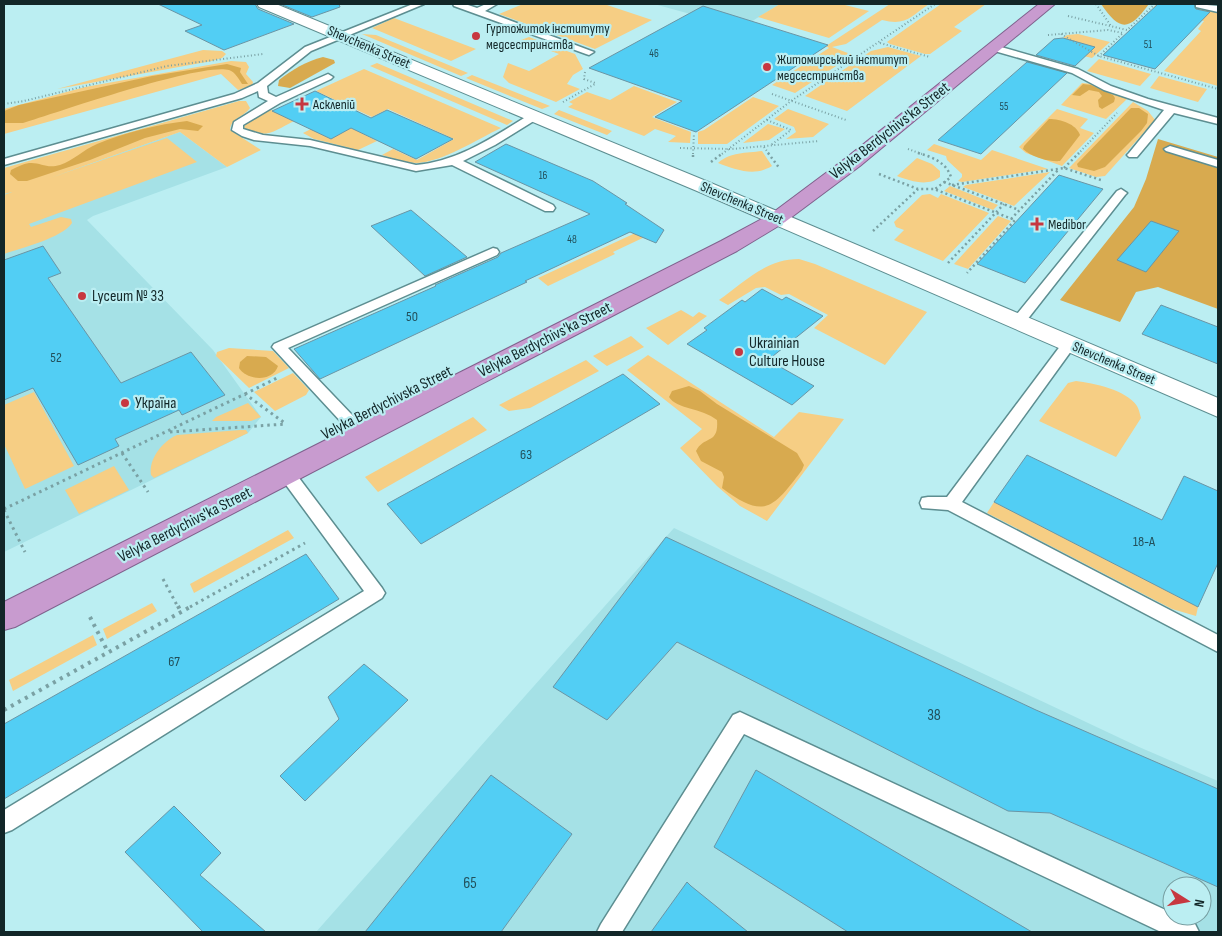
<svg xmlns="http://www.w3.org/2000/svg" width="1222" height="936" viewBox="0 0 1222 936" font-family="'Sofia Sans Condensed',sans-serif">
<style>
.built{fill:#a5e1e6;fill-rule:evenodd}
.green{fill:#f6ce84}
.forest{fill:#d8aa4f}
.building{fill:#52cef4;stroke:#6a95a5}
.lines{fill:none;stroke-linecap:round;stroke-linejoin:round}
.service-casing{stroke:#5d8e91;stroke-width:3}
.tertiary-casing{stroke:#5d8e91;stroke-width:2}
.trunk-casing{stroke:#7f628d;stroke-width:2}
.path-far3{stroke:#7aa1a4;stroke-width:2;stroke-dasharray:1 2.5;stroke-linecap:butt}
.path-far2{stroke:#7aa1a4;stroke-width:2.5;stroke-dasharray:2 3;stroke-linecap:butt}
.path-far1{stroke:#7aa1a4;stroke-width:3;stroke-dasharray:2.5 4;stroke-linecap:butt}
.path{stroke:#7aa1a4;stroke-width:4;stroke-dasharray:3 5;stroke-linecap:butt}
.service{fill:#fff;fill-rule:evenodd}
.tertiary{fill:#fff;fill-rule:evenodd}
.trunk{fill:#c89bcf;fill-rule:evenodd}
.poi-dot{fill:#c73740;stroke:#bbeef2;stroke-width:2}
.labels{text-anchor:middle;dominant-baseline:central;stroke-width:4.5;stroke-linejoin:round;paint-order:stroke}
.far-number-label{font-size:11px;fill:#22505b}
.far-poi-label{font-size:14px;fill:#122628;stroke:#bbeef2;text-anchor:start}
.far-street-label{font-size:14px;fill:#122628;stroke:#bbeef2}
.number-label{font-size:14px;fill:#22505b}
.street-label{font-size:16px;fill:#122628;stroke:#bbeef2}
.poi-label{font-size:16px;fill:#122628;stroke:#bbeef2;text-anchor:start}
.near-number-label{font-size:16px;fill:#22505b}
</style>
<rect width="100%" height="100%" fill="#bbeef2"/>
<g class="built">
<polygon points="654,4 780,4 741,28"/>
<polygon points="180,132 227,167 93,216 87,220 213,350 261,417 248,433 4,552 4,194"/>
<path d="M674,528L1139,747L1218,781V932H316ZM1172,886H1202V916H1172Z"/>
</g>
<g class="green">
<polygon points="523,4 604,4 652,20 595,49 499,14"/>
<polygon points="780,4 841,4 869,11 829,38 758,17"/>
<path d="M890,4H929C910,17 906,26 882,20L846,44L832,47L853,55L795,93L772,85L829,48L826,46Z"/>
<polygon points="941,4 986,4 954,27 962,31 930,54 925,54 890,44 887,42"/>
<polygon points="1157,4 1185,4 1218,12 1218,86 1164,71 1201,31 1198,29 1204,21 1153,8"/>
<polygon points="394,18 476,49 451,61 372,28"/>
<polygon points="362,34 376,35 468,73 461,76"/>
<polygon points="1078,34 1110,42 1092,58 1063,51 1070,40 1063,38 1067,35"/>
<polygon points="529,37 575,54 583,69 573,75 567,84 580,89 556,102 509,83 503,77 508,63 529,71 559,54 521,40"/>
<polygon points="888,47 921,56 847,111 805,96 871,51"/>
<polygon points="203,50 222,51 226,54 222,58 212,61 57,89"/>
<polygon points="1099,59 1151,74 1140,86 1087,71"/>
<polygon points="231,61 246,62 249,67 246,74 253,82 252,86 238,90 221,74 4,134 4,109 85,87"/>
<polygon points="377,63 513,121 507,125 370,66"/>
<path d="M364,69L501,128C478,139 442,162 417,163C405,163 393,158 382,155L393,149L417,160L454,139L388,109L372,117L316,91Z"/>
<polygon points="472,75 550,106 542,109 466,78"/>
<polygon points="1159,76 1207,89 1198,102 1150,88"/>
<polygon points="1082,83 1092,84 1127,99 1106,119 1061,105"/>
<polygon points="634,86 677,102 652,117 691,132 690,143 668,142 676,136 655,129 644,136 568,107 573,104 569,102 587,92 610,100"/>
<polygon points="753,97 779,106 727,144 698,144 698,132 704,130"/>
<path d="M239,101H246L250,108C244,117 231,118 230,130L261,150L227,167L180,132L50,178L167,138L197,162L29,224L31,227L61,217L71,219L72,223C62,238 21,248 4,254V195L12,192L4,194V168Z"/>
<polygon points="1133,102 1148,111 1155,120 1105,176 1096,177 1069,168"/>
<path d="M269,109L294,121C274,131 266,140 244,128L245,124Z"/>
<polygon points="788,109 829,124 813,137 786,139 796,132 794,127 774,119"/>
<polygon points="1057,109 1088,119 1080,128 1094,133 1062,166 1026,153 1019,147"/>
<polygon points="559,110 612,131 607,135 554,114"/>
<polygon points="768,124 785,129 769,140 743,143"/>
<polygon points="351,128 377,141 358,150 314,139 303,133 311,129 331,139"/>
<polygon points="934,144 981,160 992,150 1048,169 962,182 958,181 962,177 962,174 947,160 946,156 927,150"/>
<path d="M762,151L772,166C754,177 737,170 718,163C730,152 746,153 762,151Z"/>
<path d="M917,158L932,164L940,171V177C928,187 910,181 897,176Z"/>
<polygon points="1050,172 1014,206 963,187 966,185"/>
<polygon points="950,186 998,205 993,210 944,191"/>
<polygon points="930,194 938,198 941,194 989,213 943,261 894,240 904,230 896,227 894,222 922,195"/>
<polygon points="998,216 1011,221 968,269 954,264"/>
<polygon points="642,230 649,235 613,252 615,254 548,286 538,278"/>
<path d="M799,259L815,264L927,312L885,365L814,328L828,315L789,294L781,295L765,287L756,288L728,305L719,300C744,282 766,259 799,259Z"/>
<polygon points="681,310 693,317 699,312 707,316 668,345 646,328"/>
<polygon points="631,336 644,347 607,366 593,356"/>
<polygon points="229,348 273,351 289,368 249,388 216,356 217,352"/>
<polygon points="648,355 774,437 799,412 844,419 767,521 740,506 717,486 680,448 702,429 627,370"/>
<polygon points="586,360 599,371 530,408 509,411 499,405"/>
<polygon points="293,373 309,390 306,395 275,411 254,392"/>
<path d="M1076,381C1093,383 1127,390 1137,406C1139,409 1140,415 1141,418L1116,457L1039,421L1068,383Z"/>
<polygon points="34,392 74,466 25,489 4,444 4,405"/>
<polygon points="248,403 261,417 251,421 212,421 216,417"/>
<polygon points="473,417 487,430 378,492 365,477"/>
<path d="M240,430H246L248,433L154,478L151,475C148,459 163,441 177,435Z"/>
<polygon points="114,466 129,490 79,514 65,490"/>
<polygon points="994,502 1198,607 1196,616 1172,609 987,513"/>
<polygon points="288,530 294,538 194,593 190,584"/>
<polygon points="152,603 157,611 107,639 103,629"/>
<polygon points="93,635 97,645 13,691 9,680"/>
</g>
<g class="forest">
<path d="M1101,4H1149C1129,31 1120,32 1101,4Z"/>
<path d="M323,57L334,60L335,63L290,88L278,86L279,80C292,70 306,61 323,57Z"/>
<path d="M227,64L241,68L240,72L248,84H242C239,79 235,72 229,70C202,62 58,112 23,123H4V111L19,105L152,76Z"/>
<polygon points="1083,84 1091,85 1113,95 1115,98 1114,102 1102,109 1099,107 1098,100 1102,96 1099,92 1089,90 1080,96 1072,95"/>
<polygon points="1131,108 1139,108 1148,114 1147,123 1141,131 1105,167 1094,171 1078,167 1077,164"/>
<path d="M1049,119C1061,119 1076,124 1080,135L1060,161C1049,162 1031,157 1023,149L1024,146Z"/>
<path d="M187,121L203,126L198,131L180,129L145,138L90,160L27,181H18L10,174L11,170C17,167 23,164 29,163C41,162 46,169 60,165C74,160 83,150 97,144C123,133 159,124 187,121Z"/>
<polygon points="1158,139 1218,157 1218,309 1158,287 1136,292 1120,322 1060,300 1134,207 1146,179"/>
<path d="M247,356L266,357L278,366C273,382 247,381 239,368L240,362Z"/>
<path d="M689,386L700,391L717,404L797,453L804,465L802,470C772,510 764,519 722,488L724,477L722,472L701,461L696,451C704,435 719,445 717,420C702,408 676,409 669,397L672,391Z"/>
</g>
<g class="building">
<polygon points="158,4 255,4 258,9 294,24 224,50 185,31 202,25"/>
<polygon points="280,4 339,4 340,7 312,17"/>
<polygon points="1158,4 1194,4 1196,9 1210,12 1155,69 1103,55"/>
<polygon points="703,6 828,45 696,132 655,117 682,101 589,68"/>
<polygon points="1063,38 1095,47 1075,66 1036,55 1054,39"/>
<polygon points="1027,62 1067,73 981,154 938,140"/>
<polygon points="315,91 371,118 387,110 453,139 416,159 351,128 331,139 272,111"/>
<polygon points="506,144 593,181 627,203 625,204 664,230 656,243 630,232 525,281 527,282 320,379 294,349 436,286 435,285 498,257 501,253 590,214 475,162"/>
<polygon points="1059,175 1103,189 1025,283 977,264"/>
<polygon points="411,210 467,257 425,276 371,226"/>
<polygon points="1151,221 1179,231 1146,272 1117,260"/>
<polygon points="43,246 61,273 48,278 121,383 191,352 225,395 182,415 179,410 115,439 119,446 78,465 33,388 4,400 4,260"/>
<polygon points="762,289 782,300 786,297 823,316 768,360 814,386 792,405 687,344 707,330 704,328 742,300 745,302"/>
<polygon points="1161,305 1218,327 1218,364 1142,334"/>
<polygon points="623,374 660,404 421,544 387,504"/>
<polygon points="1027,455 1162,520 1184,476 1218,491 1218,563 1198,607 994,502"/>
<polygon points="666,537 1036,710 1218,789 1218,887 1050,813 1008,811 677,642 607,720 553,687"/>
<polygon points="306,554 339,599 4,799 4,724"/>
<polygon points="364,664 408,700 305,801 280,776 339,719 328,697"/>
<polygon points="756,770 1032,932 848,932 714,847"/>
<polygon points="491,775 572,834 501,932 365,932"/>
<polygon points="174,806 221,853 200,875 266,932 203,932 125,852"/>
<polygon points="687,882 691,886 748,932 651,932"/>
</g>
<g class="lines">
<g class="service-casing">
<g id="service">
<path d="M413,4H424L311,51L267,86L268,93L276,97L328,74L333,77L331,79L280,103L243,125V129L263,135L310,140L416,165C459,161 493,137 529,115H537L538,117L537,119L495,145L463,161L553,205L555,208L553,211H545L452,165L416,171L310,146L254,140L242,136L232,130L234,122L268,101L259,97L258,91L242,98L4,165V159L234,94L258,83L305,47Z"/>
<polygon points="453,4 465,4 477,8 486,4 497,4 485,11 594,52 589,55 586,54 454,6"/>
<polygon points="1196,4 1218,6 1218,12 1196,7"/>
<polygon points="994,45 1078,69 1111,86 1148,99 1218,118 1218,124 1174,113 1137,157 1129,157 1127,155 1129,153 1164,110 1104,90 1072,73 991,50 991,46"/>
<polygon points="1170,146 1218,160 1218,167 1166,151 1164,149"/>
<polygon points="1121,189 1127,193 1125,195 1023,325 1013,325 1011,322 1013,319 1117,191"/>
<polygon points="493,248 497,249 499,252 497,255 288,348 354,417 357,421 354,425 349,426 344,425 272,347 274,344"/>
<polygon points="1069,339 1074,341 1076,344 1074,347 962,502 1218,635 1218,652 948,510 922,508 920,503 922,498 928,497 947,497 1064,341"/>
<polygon points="287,468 293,470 382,588 385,593 382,598 12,830 4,833 4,810 364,591 281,478 279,474 281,470"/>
<polygon points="740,712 1172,913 1172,916 1179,916 1195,924 1199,932 1161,932 744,734 622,932 597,932 601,924 733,715"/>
</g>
</g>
<g class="tertiary-casing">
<polygon id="tertiary" points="257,4 276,4 711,183 1218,398 1218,417 697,191 259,7"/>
</g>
<g class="trunk-casing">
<polygon id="trunk" points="1039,4 1055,4 860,166 785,222 737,251 15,627 4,630 4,602 721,241 771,214 846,158"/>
</g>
<g class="path-far3">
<polyline points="1096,4 1111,26"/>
<polyline points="1068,16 1127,30 1155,4"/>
<polyline points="1061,34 1099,56 1218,89"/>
<polyline points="1048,35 1108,30 1123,33 1098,57"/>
<polyline points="880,43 930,57"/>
<polyline points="585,72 584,79 595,83"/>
<polyline points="772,94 846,120"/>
<polyline points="563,102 595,84"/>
<polyline points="4,104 24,101 167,66 263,54"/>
<polyline points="767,120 791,130 771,145"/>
<polyline points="764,147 769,154"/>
<polyline points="680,148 732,149 819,141"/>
<polyline points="908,149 922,154"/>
<polyline points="693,154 694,133"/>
<polyline points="722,154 791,101 935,4"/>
<polyline points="1078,154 1117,113"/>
</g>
<g class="path-far2">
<polyline points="768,153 780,169"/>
<path d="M918,153C932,157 946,162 951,177L935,189"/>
<polyline points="693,157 693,153"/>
<polyline points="711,162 723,153"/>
<polyline points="1064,168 1079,153"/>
<polyline points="879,174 918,189 934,189 1015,220 967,273"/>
<polyline points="944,182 1019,210"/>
<polyline points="952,185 1064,168 1101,180"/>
<polyline points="1011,219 1059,169"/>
<polyline points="873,231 918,189"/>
<polyline points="948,263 1004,204"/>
</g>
<g class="path-far1">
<polyline points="245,394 277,378"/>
<polyline points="170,432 286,424"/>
<polyline points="122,453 148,492"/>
<polyline points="4,509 245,394 286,424"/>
<polyline points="4,510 25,552"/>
<polyline points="163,579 178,607"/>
<polyline points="190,607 305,543"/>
</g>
<g class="path">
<polyline points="178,606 181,612"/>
<polyline points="90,617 108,652"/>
<polyline points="4,710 192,606"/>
</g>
<use href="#service" class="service"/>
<use href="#tertiary" class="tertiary"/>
<use href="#trunk" class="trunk"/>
</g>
<g class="poi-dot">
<circle cx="476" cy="36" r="5"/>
<circle cx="767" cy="67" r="5"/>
<path d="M299.5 96.5h5v5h5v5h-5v5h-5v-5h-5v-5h5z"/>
<path d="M1034.5 216.5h5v5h5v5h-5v5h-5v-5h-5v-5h5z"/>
<circle cx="82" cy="296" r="5"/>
<circle cx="739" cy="352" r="5"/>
<circle cx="125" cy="403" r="5"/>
</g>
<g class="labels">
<g class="far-number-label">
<text x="1148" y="44">51</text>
<text x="654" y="53">46</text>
<text x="1004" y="106">55</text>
<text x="543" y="175">16</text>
<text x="572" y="239">48</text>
</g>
<g class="far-poi-label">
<text x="486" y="28">Гуртожиток інституту<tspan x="486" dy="16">медсестринства</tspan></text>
<text x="777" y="59">Житомирський інститут<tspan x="777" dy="16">медсестринства</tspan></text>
<text x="313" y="104">Асклепій</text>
<text x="1048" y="224">Medibor</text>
</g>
<g class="far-street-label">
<text transform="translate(369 47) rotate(23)">Shevchenka Street</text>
<text transform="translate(742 203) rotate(23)">Shevchenka Street</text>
<text transform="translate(1114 363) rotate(23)">Shevchenka Street</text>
</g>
<g class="number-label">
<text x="412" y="316">50</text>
<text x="56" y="357">52</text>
<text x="526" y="454">63</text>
<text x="1144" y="541">18-А</text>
<text x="174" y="661">67</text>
</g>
<g class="street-label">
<text transform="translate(890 131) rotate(-38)">Velyka Berdychivs'ka Street</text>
<text transform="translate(545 340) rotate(-27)">Velyka Berdychivs'ka Street</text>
<text transform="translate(387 403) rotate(-27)">Velyka Berdychivska Street</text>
<text transform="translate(185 525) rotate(-27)">Velyka Berdychivs'ka Street</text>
</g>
<g class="poi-label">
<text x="92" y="296">Lyceum № 33</text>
<text x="749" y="343">Ukrainian<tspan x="749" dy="18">Culture House</tspan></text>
<text x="135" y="403">Україна</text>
</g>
<g class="near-number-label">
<text x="934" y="715">38</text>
<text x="470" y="883">65</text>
</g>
</g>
<rect width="1222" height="936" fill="none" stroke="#122628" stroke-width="10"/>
<g transform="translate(1187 901) rotate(101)"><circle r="24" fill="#bbeef2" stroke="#779ea1"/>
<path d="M0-4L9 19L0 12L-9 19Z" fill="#c73740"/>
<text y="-8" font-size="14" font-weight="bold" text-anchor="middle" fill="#122628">N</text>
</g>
</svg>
